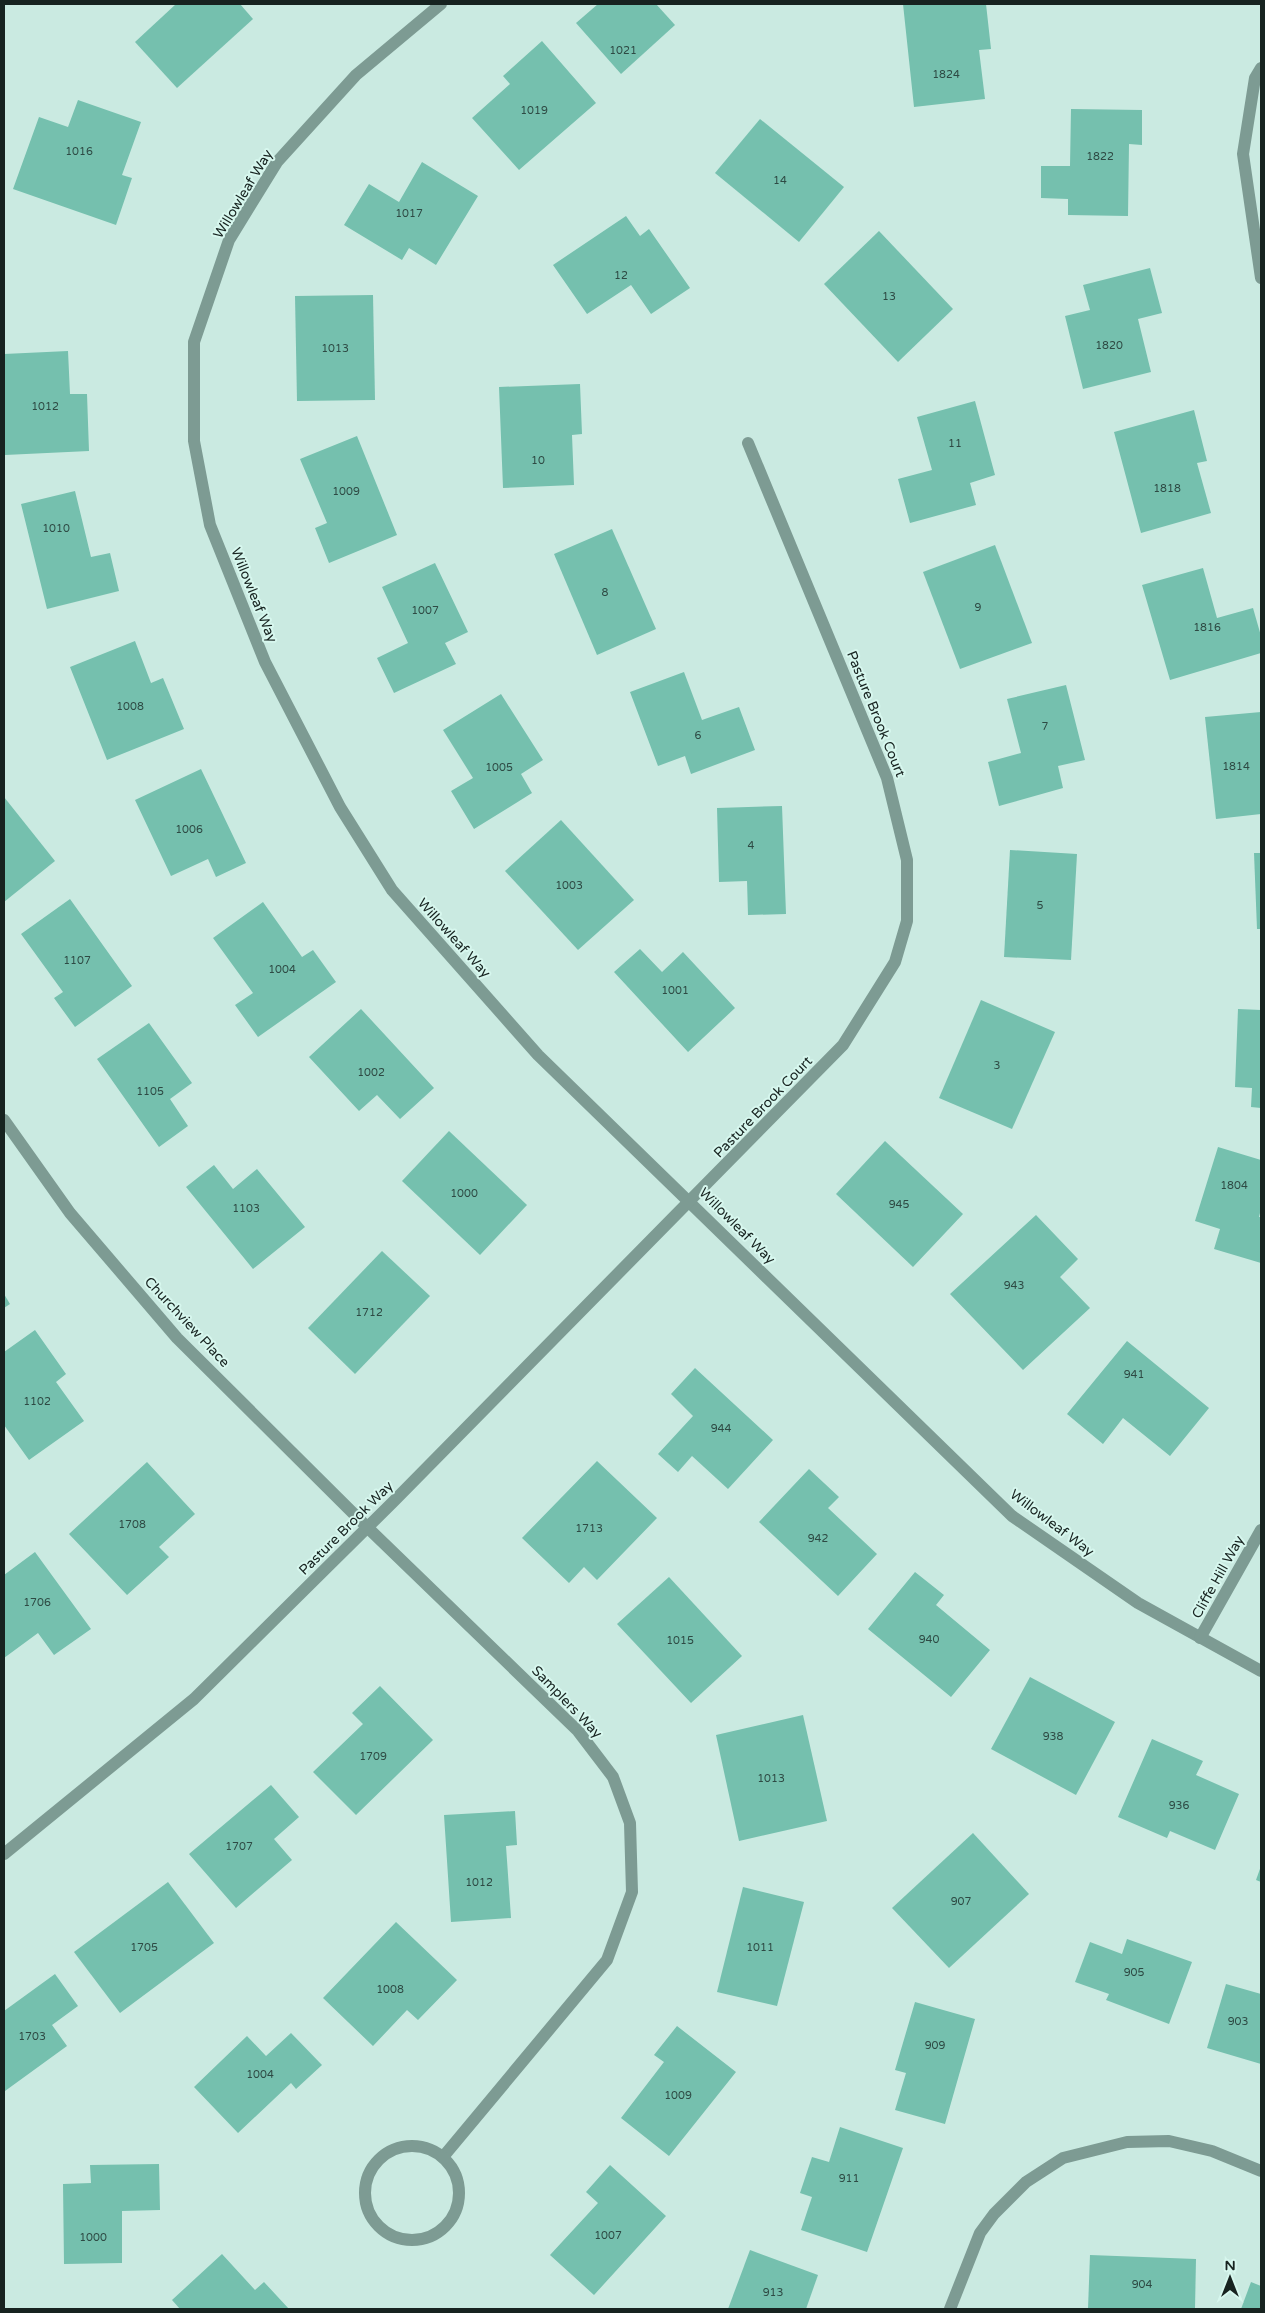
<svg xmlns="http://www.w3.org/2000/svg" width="1265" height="2313" viewBox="0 0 1265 2313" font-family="'Varela Round',sans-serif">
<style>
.building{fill:#75c0ae}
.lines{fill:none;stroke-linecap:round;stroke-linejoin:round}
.minor{stroke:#7d9b93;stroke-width:12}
.labels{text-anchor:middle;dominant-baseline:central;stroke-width:4;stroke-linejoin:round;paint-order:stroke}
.number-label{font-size:11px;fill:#2e4a44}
.street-label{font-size:14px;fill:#172320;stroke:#d7f7ee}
</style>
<rect width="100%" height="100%" fill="#caeae1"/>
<g class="building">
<polygon points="176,4 240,4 253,19 177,88 135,42"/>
<polygon points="598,4 656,4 675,25 621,74 576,23"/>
<polygon points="903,4 986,4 991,49 979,50 985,99 914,107"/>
<polygon points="542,41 596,103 519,170 472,118 510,84 503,76"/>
<polygon points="78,100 141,122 122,175 132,178 116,225 13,189 39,117 68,127"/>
<polygon points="1071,109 1142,110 1142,145 1129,144 1128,216 1068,215 1068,199 1041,198 1041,166 1070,166"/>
<polygon points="760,119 844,187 799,242 715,173"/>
<polygon points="422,162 478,196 436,265 409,248 402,260 344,225 369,184 399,202"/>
<polygon points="626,216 640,236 649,229 690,288 651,314 631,285 587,314 553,265"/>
<polygon points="879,231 953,309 898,362 824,284"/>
<polygon points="1150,268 1162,313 1138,319 1151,372 1083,389 1065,316 1090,310 1083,285"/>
<polygon points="373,295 375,400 297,401 295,296"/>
<polygon points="68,351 70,394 87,394 89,451 5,455 4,354"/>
<polygon points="580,384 582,434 572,435 574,485 503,488 499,387"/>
<polygon points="975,401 995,475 970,483 976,505 910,523 898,479 932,470 917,417"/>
<polygon points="1194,410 1207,461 1197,463 1211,513 1141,533 1114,432"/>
<polygon points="357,436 397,535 329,563 315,528 327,523 300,459"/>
<polygon points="75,491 91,557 110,553 119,591 47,609 21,504"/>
<polygon points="612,529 656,629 597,655 554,554"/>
<polygon points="995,545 1032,643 960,669 923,572"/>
<polygon points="435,563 468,632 445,643 456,664 394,693 377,658 408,643 382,587"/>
<polygon points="1203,568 1217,618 1253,608 1261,636 1261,653 1170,680 1142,585"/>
<polygon points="135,641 151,683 163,678 184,729 107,760 70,667"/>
<polygon points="684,672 702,720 739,707 755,750 691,774 685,756 658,766 630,692"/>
<polygon points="1066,685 1085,760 1058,766 1063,788 999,806 988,762 1021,753 1007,699"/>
<polygon points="501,694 543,760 521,774 532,793 474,829 451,791 473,778 443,730"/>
<polygon points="1261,712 1261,814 1216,819 1205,717"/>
<polygon points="201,769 246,863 216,877 208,859 171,876 135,800"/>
<polygon points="4,797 55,861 4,902"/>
<polygon points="782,806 786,914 748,915 747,881 719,882 717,808"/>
<polygon points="561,820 634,900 578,950 505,871"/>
<polygon points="1010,850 1077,854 1071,960 1004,957"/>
<polygon points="1254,853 1261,853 1261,929 1257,929"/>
<polygon points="70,899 132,986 75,1027 54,998 63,992 21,934"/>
<polygon points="263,902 302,957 313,950 336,982 258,1037 235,1005 253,993 213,938"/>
<polygon points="640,949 662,972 683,952 735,1008 688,1052 614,972"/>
<polygon points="981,1000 1055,1032 1012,1129 939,1098"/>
<polygon points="361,1009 434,1088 400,1119 377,1095 359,1111 309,1057"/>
<polygon points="1238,1009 1261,1010 1261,1108 1251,1107 1252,1088 1235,1087"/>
<polygon points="149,1023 192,1083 170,1099 188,1126 159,1147 97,1059"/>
<polygon points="449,1131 527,1205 480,1255 402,1181"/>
<polygon points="885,1141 963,1214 913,1267 836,1194"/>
<polygon points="1218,1147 1261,1160 1261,1209 1259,1217 1261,1217 1261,1263 1214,1249 1220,1229 1195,1221"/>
<polygon points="214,1165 233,1189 257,1169 305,1227 253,1269 186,1187"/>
<polygon points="1036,1215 1078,1259 1060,1277 1090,1308 1023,1370 950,1294"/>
<polygon points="382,1251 430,1296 355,1374 308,1328"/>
<polygon points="4,1294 10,1304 4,1308"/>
<polygon points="35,1330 66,1374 56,1382 84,1421 29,1460 4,1425 4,1352"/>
<polygon points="1127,1341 1209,1408 1170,1456 1123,1418 1103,1444 1067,1414"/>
<polygon points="695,1368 773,1440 728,1489 692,1456 678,1472 658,1454 693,1416 671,1394"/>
<polygon points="597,1461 657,1518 597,1580 584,1567 569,1583 522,1538"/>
<polygon points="147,1462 195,1514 159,1547 169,1557 127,1595 69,1534"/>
<polygon points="809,1469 839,1497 828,1508 877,1554 838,1596 759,1522"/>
<polygon points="35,1552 91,1629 54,1655 38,1633 4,1658 4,1575"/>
<polygon points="915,1572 944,1595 936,1605 990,1650 951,1697 868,1629"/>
<polygon points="669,1577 742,1656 691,1703 617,1624"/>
<polygon points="1030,1677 1115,1722 1076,1795 991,1749"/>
<polygon points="380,1686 433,1740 356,1815 313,1772 363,1724 352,1713"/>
<polygon points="803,1715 827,1821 739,1841 716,1735"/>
<polygon points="1152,1739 1203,1761 1196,1775 1239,1794 1215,1850 1170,1831 1167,1838 1118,1817"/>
<polygon points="271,1785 299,1817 274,1839 292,1860 236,1908 189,1854"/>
<polygon points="515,1811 517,1845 506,1846 511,1918 451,1922 444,1815"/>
<polygon points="973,1833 1029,1894 949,1968 892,1908"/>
<polygon points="1261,1866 1261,1882 1256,1880"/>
<polygon points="168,1882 214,1943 120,2013 74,1952"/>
<polygon points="743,1887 804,1902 777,2006 717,1992"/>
<polygon points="396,1922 457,1980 418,2020 407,2010 373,2046 323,1998"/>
<polygon points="1127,1939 1192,1962 1169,2024 1106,2000 1109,1994 1075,1982 1090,1942 1122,1954"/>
<polygon points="55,1974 78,2006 52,2025 67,2046 5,2091 4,2011"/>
<polygon points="1226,1984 1261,1994 1261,2064 1207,2048"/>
<polygon points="915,2002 975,2019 945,2124 895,2110 906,2073 895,2070"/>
<polygon points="677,2026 736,2072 669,2156 621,2118 664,2062 654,2055"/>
<polygon points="291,2033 322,2065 296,2089 291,2083 238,2133 194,2087 247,2036 266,2056"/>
<polygon points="840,2127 903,2148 867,2252 801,2230 812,2197 800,2193 812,2157 829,2162"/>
<polygon points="159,2164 160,2210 122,2211 122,2263 64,2264 63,2184 91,2183 90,2165"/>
<polygon points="610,2165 666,2216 594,2295 550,2255 598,2203 586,2192"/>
<polygon points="750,2250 818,2275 806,2309 728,2309"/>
<polygon points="222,2254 255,2290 264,2282 289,2309 180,2309 172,2300"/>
<polygon points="1090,2255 1196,2259 1195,2309 1088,2309"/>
<polygon points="1251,2282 1261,2286 1261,2309 1241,2309"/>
</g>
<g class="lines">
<g class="minor">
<polyline points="441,4 356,75 277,162 229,240 194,342 194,441 210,525 265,662 340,807 392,890 538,1055 1012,1516 1138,1603 1261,1671"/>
<polyline points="1261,68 1255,78 1243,154 1261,278"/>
<polyline points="4,1120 70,1213 177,1338 368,1528 578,1731 613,1777 630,1823 632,1892 607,1960 443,2157"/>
<polyline points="1200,1638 1261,1530"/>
<polyline points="4,1854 194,1699 394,1501 843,1045 895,962 907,921 907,860 887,778 748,443"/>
<circle cx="412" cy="2193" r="47"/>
<polyline points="950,2309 980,2233 994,2214 1026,2182 1063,2158 1127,2142 1169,2141 1212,2151 1261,2171"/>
</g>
</g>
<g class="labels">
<g class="number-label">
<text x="623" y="50">1021</text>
<text x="946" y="74">1824</text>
<text x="534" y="110">1019</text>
<text x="79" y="151">1016</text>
<text x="1100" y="156">1822</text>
<text x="780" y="180">14</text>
<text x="409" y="213">1017</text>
<text x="621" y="275">12</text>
<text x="889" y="296">13</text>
<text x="1109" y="345">1820</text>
<text x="335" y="348">1013</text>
<text x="45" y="406">1012</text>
<text x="955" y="443">11</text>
<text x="538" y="460">10</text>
<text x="1167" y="488">1818</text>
<text x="346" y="491">1009</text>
<text x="56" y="528">1010</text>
<text x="605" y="592">8</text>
<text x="978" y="607">9</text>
<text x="425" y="610">1007</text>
<text x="1207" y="627">1816</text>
<text x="130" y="706">1008</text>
<text x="1045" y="726">7</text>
<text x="698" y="735">6</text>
<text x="1236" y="766">1814</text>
<text x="499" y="767">1005</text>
<text x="189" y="829">1006</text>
<text x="751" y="845">4</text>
<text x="569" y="885">1003</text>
<text x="1040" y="905">5</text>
<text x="77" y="960">1107</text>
<text x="282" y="969">1004</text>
<text x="675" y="990">1001</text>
<text x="997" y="1065">3</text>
<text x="371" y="1072">1002</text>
<text x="150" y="1091">1105</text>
<text x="1234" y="1185">1804</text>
<text x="464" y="1193">1000</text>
<text x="899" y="1204">945</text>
<text x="246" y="1208">1103</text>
<text x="1014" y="1285">943</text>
<text x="369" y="1312">1712</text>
<text x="1134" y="1374">941</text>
<text x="37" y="1401">1102</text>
<text x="721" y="1428">944</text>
<text x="132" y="1524">1708</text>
<text x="589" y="1528">1713</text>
<text x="818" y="1538">942</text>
<text x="37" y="1602">1706</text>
<text x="929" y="1639">940</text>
<text x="680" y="1640">1015</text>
<text x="1053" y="1736">938</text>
<text x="373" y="1756">1709</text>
<text x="771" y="1778">1013</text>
<text x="1179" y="1805">936</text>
<text x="239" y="1846">1707</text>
<text x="479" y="1882">1012</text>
<text x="961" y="1901">907</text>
<text x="144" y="1947">1705</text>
<text x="760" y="1947">1011</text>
<text x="1134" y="1972">905</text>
<text x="390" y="1989">1008</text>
<text x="1238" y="2021">903</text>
<text x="32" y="2036">1703</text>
<text x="935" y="2045">909</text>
<text x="260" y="2074">1004</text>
<text x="678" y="2095">1009</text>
<text x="849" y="2178">911</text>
<text x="608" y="2235">1007</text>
<text x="93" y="2237">1000</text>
<text x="1142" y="2284">904</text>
<text x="773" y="2292">913</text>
</g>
<g class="street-label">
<text transform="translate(243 194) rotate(-59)">Willowleaf Way</text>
<text transform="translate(254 595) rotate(68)">Willowleaf Way</text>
<text transform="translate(876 714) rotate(68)">Pasture Brook Court</text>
<text transform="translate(454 938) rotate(48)">Willowleaf Way</text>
<text transform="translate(763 1107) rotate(-46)">Pasture Brook Court</text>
<text transform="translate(737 1226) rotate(45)">Willowleaf Way</text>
<text transform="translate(187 1322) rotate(47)">Churchview Place</text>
<text transform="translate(1052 1523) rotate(37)">Willowleaf Way</text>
<text transform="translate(346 1528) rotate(-45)">Pasture Brook Way</text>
<text transform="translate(1218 1577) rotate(-61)">Cliffe Hill Way</text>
<text transform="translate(567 1702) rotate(46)">Samplers Way</text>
</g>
</g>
<rect width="1265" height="2313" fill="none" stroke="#172320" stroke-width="10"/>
<g transform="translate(1230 2278)" stroke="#d7f7ee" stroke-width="4" paint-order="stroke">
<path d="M0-4L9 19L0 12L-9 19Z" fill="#172320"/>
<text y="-8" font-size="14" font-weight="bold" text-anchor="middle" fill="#172320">N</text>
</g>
</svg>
